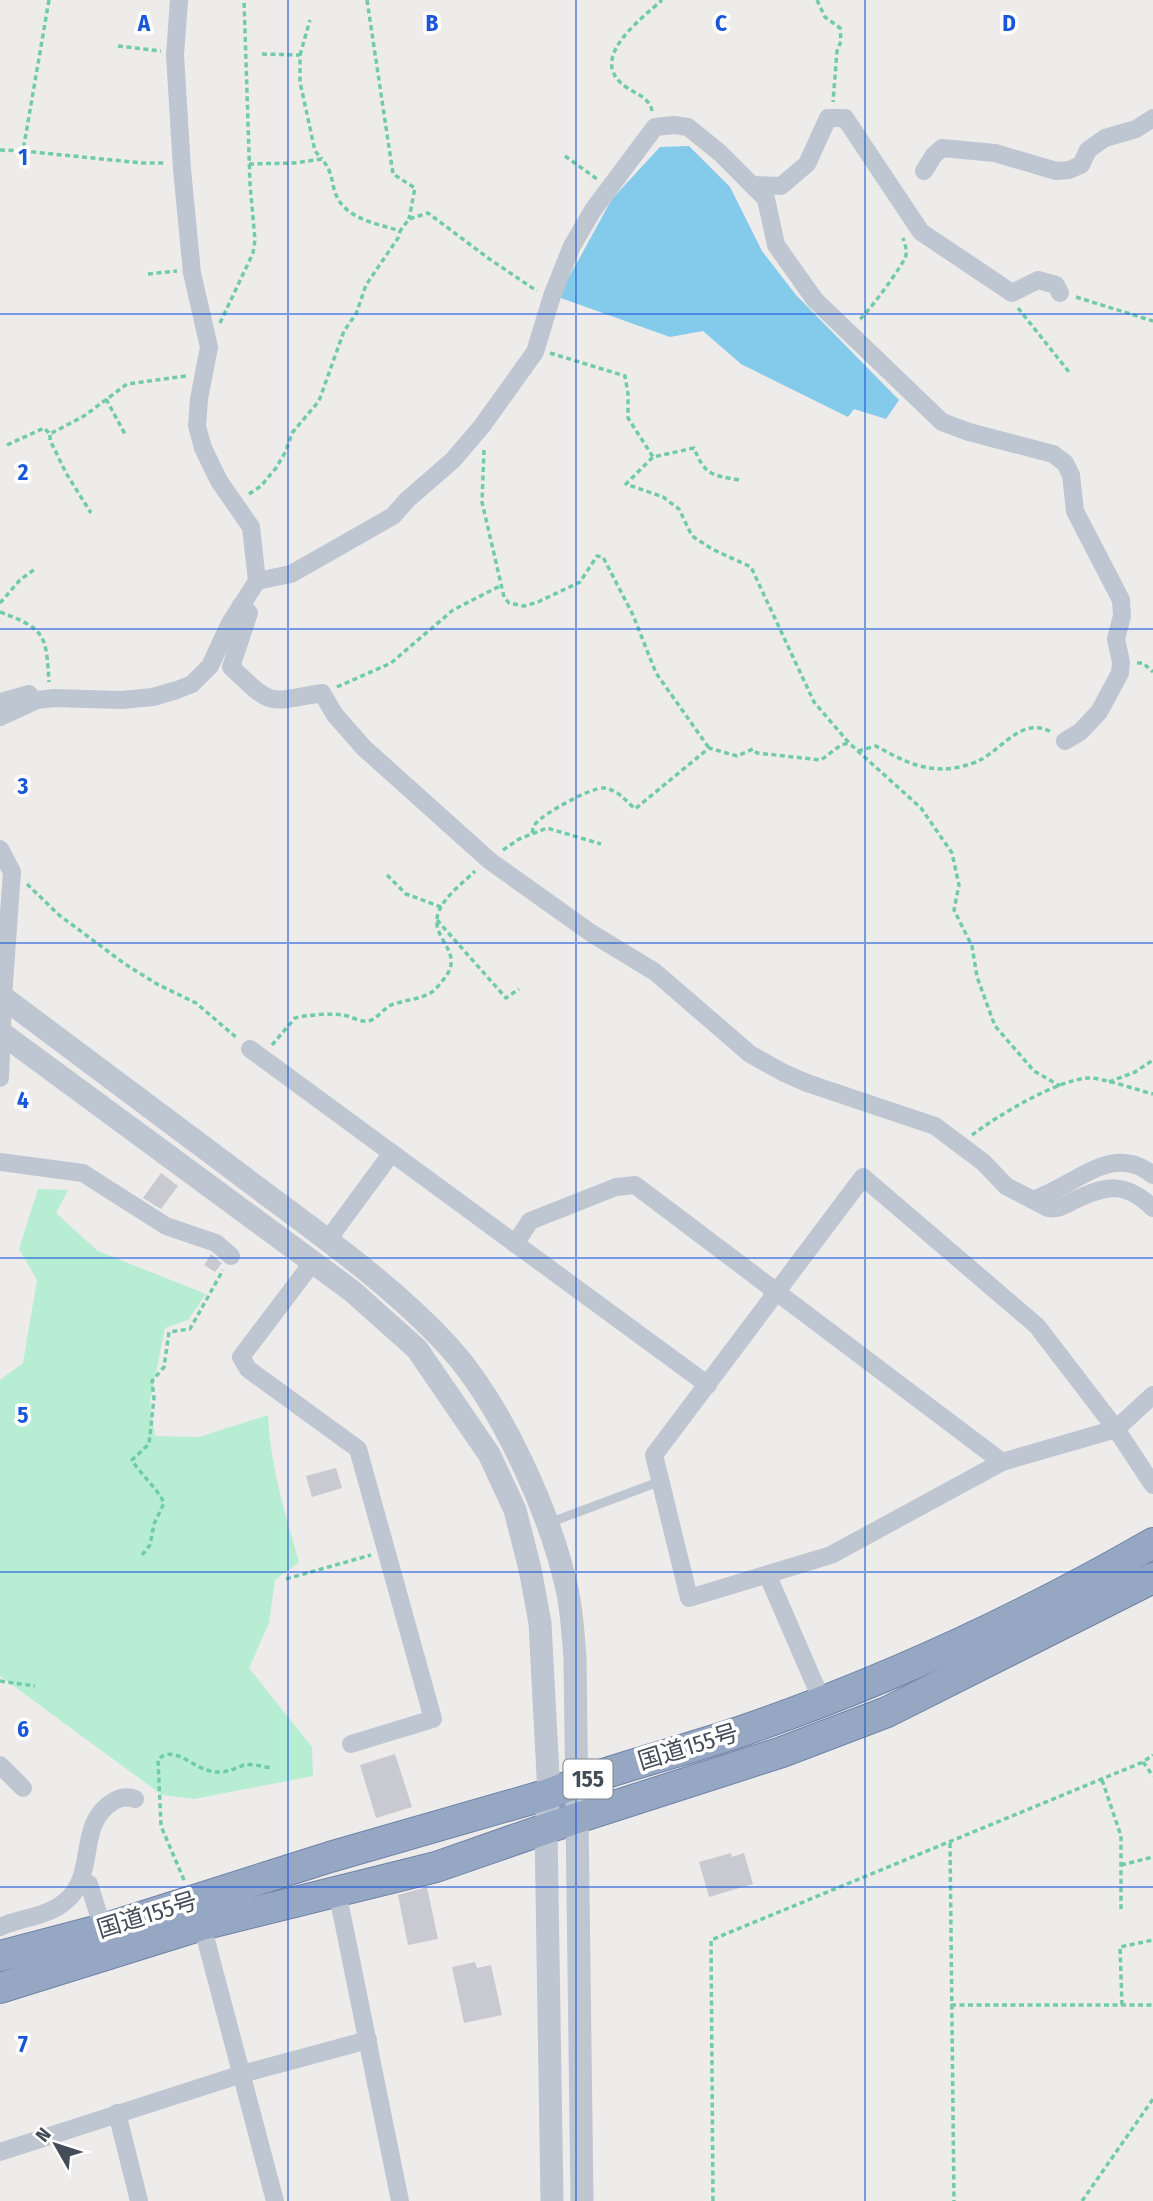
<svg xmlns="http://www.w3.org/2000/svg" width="1153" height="2201" viewBox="0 0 1153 2201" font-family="'Fira Sans Condensed','Noto Sans JP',sans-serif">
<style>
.green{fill:#b7eed3}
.water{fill:#84caeb}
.building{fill:#c8c9d1}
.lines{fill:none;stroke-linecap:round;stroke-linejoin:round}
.trunk-casing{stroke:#6d82a7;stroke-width:32}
.path{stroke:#70cba9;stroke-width:3.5;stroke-dasharray:5 3.5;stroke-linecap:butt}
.service{stroke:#bec6d1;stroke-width:9}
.minor{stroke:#bec6d1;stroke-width:18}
.tertiary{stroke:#bec6d1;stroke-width:23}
.trunk{stroke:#96a7c3;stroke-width:30}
.grid{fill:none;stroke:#1857db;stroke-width:2;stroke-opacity:0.55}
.labels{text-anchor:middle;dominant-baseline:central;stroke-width:7;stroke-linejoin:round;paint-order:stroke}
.shield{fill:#fff;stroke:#7c828a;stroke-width:2}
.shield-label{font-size:23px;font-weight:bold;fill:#444c58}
.street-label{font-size:24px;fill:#444c58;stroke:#fff}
.grid-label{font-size:23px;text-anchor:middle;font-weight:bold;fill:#1857db;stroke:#fff;stroke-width:7;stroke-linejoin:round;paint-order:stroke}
</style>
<rect width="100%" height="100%" fill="#eeebeb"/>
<path class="green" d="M38,1189L68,1190L56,1213L98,1251L206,1294L188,1320L165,1328L150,1402L155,1436L199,1437L268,1415C270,1465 285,1514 299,1562L275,1580L269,1623L249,1668L312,1747L313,1776L194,1799L162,1795L0,1676V1380L23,1363L37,1280L19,1249Z"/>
<polygon class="water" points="689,146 730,187 762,251 796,295 899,400 886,419 854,409 848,417 741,364 703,331 670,337 558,297 612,199 660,147"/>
<g class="building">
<polygon points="161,1173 178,1186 161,1209 143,1198"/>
<polygon points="211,1254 222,1263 215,1272 204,1265"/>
<polygon points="336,1468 342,1488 312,1497 306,1476"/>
<polygon points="395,1754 412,1807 376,1818 360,1765"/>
<polygon points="731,1853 732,1857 744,1853 753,1884 709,1897 699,1862"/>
<polygon points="427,1887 438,1939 408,1945 398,1895"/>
<polygon points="475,1962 477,1968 491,1965 502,2015 464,2023 452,1967"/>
</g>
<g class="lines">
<g class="trunk-casing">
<g id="trunk">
<path d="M0,1956L103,1929L330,1857L549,1794C612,1768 678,1753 742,1731C884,1682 1023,1618 1153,1543"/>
<polyline points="0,1988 202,1925 436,1867 577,1818 782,1752 887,1712 1153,1578"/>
</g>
</g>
<g class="path">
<polyline points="49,0 23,151 142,163 166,163"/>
<polyline points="367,0 393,174 415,188 409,219"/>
<polyline points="817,0 825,17 840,28 841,41 837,51 833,102"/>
<polyline points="118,46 161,51"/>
<polyline points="262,54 300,55 300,82 315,151 322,159"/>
<polyline points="300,55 310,20"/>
<path d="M652,111C650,99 639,95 629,89C584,61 638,22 662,0"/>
<polyline points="0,150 23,151"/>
<polyline points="565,156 597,179"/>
<path d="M249,164L294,163L322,159C335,175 330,184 338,199C350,220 379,224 400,231L409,219L428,213L488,258L537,291"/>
<polyline points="148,274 177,271"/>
<polyline points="1076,297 1153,321"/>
<polyline points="1018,308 1069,372"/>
<path d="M860,319C867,314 905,263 906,255C907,249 905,244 903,238"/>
<polyline points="220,323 253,253 255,240 250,184 244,0"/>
<polyline points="550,353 625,376 628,394 628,418 653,457"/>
<polyline points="106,399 126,436"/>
<polyline points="50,435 50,440 66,473 91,513"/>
<polyline points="7,445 44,428 50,434 84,416 127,384 186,376"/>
<polyline points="484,450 482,502 504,597 509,603 524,606 538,602 580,582 597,556 603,557 633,615 656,673 709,748"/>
<path d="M739,480C711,475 705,475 694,448L653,457L626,484L663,497L679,509L692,536L712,549L751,567L814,702L849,743L921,808L952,853L959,885L954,910L972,946L977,977L995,1026L1034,1071L1060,1086"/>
<polyline points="249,494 261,486 276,468 286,451 292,433 319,401 344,331 356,314 366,285 398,238 400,231"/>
<polyline points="0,603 20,580 35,569"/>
<path d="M0,612C46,629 46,635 49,682"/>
<polyline points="1137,663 1143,663 1153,672"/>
<polyline points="337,687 391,663 453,610 500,586"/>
<path d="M858,751L876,746C898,758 917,769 943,769C953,769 971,765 980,760C1003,748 1023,716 1051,732"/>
<path d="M532,833C533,829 533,827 536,823C545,813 591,787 604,788C618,790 625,800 635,809L709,748L737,756L753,749L757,753L821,760L841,745L849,743"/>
<polyline points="503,850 519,839 547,828 601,844"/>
<polyline points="387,875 406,894 441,907"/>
<polyline points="27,884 59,915 125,964 157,984 196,1003 237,1038"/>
<polyline points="437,920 506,998 519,989"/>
<path d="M272,1045L295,1018C307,1015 330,1013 343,1015C351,1016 361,1023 369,1021C378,1018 383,1009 391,1005C403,1000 419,1000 432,992C436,989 440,984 443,980C468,951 427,939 439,911C445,896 464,882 475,871"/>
<polyline points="1109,1082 1135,1072 1153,1060"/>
<path d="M972,1135C997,1116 1058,1079 1089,1078C1104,1078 1137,1090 1153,1094"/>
<path d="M142,1555L150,1545L154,1524L164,1503C158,1489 141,1475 132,1460L149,1444L154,1398L152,1381L164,1367L169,1332L190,1329L223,1270"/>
<polyline points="286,1579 371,1555"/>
<polyline points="0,1681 35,1686"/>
<polyline points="1143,1762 1153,1776"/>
<polyline points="1102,1780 1121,1836 1121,1909"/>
<polyline points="950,1843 954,2201"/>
<polyline points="1121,1865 1153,1857"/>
<path d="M184,1880L161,1826L158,1760C171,1744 192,1766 207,1770C222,1775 231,1770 244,1765C251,1763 264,1767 271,1768"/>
<polyline points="951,2005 1153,2005"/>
<polyline points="1122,2005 1120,1947 1153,1940"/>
<polyline points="713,2201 711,1940 1143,1762 1153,1755"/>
<polyline points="1082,2201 1153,2099"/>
</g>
<polyline class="service" points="549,1523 661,1481"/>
<g class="minor">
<polyline points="924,171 934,155 942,148 995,153 1056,171 1069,170 1081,165 1088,150 1105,138 1136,129 1153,118"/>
<polyline points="752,185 781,186 807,164 828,118 845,118 921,232 1012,293 1038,280 1056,285 1060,293"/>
<polyline points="257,581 291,574 393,516 407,500 453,460 482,426 535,352 552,296 572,246 593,210 655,127 674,125 688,127 720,153 766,199 776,245 815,300 942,422 969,432 1053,454 1065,463 1071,475 1075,511 1121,600 1122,616 1116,639 1121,662 1120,673 1099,712 1080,732 1065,741"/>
<path d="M241,605L249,613L231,667C274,708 266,702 322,693L335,715L364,748L490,861L591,933L655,972L750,1054L784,1073L807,1083L935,1126L983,1162L1006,1186L1048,1208C1058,1210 1065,1205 1073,1201C1106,1185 1125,1181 1153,1208"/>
<polyline points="0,702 29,694"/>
<polyline points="0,717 37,700 54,698 122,700 153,697 177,690 192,684 210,666 230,623 257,581 251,527 219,481 203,448 197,426 199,399 209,347 192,273 182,169 175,55 179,0"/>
<polyline points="0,849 12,872 3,997 0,1078"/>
<polyline points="250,1049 708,1385"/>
<polyline points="0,1162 83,1173 166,1226 216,1243 231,1256"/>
<path d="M1034,1199C1074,1187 1112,1141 1153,1175"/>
<polyline points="327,1241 391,1154"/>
<polyline points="515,1244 530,1221 616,1187 635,1185 1002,1462"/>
<polyline points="313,1262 241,1357 248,1369 358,1449 433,1719 351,1744"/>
<polyline points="1153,1395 1116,1429 1002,1462 831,1555 689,1598 654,1455 863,1177 1037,1326 1116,1429 1153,1485"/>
<polyline points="768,1576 822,1701"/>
<polyline points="0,1765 23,1788"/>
<polyline points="80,1882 89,1884 103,1929"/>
<polyline points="337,1891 400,2201"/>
<polyline points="202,1925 275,2201"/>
<path d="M0,1927C24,1916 50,1918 70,1897C96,1870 77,1822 114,1801C121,1797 127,1796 135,1799"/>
<polyline points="117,2113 139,2201"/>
<polyline points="0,2152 242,2074 368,2040"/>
</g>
<g class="tertiary">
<path d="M0,995C81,1055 161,1116 242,1176C313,1230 390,1282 450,1348C502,1406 550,1513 567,1589C572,1611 573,1635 575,1658L582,2201"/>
<polyline points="0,1032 352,1291 417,1349 489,1454 515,1510 530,1569 540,1623 549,1794 546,1829 552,2201"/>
</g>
<use href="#trunk" class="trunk"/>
</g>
<path class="grid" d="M288,0V2201M576,0V2201M865,0V2201M0,314H1153M0,629H1153M0,943H1153M0,1258H1153M0,1572H1153M0,1887H1153"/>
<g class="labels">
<rect class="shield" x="563.5" y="1759.5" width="49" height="39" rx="5"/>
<g class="shield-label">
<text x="588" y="1779">155</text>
</g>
<g class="street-label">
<text transform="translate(688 1747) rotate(-17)">国道155号</text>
<text transform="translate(147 1915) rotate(-17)">国道155号</text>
</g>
</g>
<g class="grid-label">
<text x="144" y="31">A</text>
<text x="432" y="31">B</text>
<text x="721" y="31">C</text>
<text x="1009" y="31">D</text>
<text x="23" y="165">1</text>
<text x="23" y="480">2</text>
<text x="23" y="794">3</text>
<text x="23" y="1108">4</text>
<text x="23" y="1423">5</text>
<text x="23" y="1737">6</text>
<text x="23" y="2052">7</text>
</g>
<g transform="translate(56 2145) rotate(309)" stroke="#ffffff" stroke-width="5" paint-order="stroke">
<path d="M0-5L12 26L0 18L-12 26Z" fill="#444c58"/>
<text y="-10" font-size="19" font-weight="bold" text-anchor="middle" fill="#444c58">N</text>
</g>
</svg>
